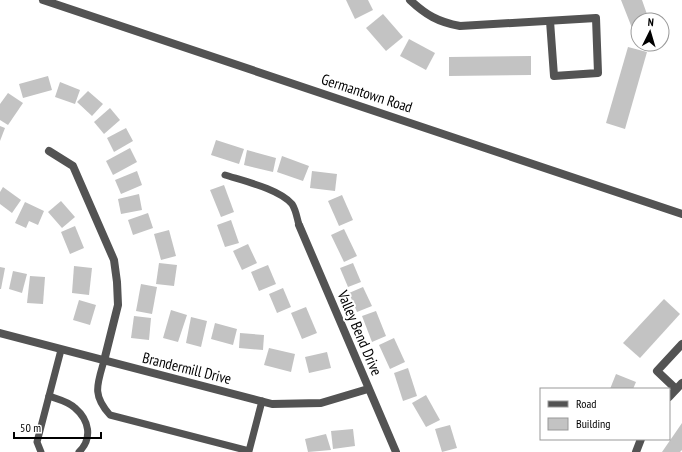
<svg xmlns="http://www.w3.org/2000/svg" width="682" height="452" viewBox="0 0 682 452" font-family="'PT Sans Narrow',sans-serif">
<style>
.building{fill:#c3c3c3}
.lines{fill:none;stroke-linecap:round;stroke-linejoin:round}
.service{stroke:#535353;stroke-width:7}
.minor{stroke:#535353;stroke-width:8}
.tertiary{stroke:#535353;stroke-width:8}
.labels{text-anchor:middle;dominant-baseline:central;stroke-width:4;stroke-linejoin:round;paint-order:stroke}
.street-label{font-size:15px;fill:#000;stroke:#fff}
</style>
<rect width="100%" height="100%" fill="#fff"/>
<g class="building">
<polygon points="346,0 368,0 373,10 355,19"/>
<polygon points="621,0 642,0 649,20 638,20 638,26 632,28"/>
<polygon points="383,14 403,37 386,51 366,28"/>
<polygon points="409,39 435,53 426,70 400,56"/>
<polygon points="628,47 647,52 625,129 606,123"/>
<polygon points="531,56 531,75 449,76 449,57"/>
<polygon points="48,76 52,90 23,98 19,84"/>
<polygon points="60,82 80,90 75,104 55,97"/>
<polygon points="88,91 103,104 92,116 77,102"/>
<polygon points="8,93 23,103 8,125 0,120 0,104"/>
<polygon points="110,108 120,120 104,134 94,122"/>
<polygon points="0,126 5,128 0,141"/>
<polygon points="126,128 133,141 114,152 107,138"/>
<polygon points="216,140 244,149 239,164 211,155"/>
<polygon points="130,148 137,162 113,175 106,161"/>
<polygon points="247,150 276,158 273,172 244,165"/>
<polygon points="282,156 309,166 303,181 277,172"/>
<polygon points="137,171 142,185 121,194 115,180"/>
<polygon points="312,171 337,174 335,191 310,188"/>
<polygon points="224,185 234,212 221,217 210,190"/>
<polygon points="3,187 21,200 12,213 0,204 0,192"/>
<polygon points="139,194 142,210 121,214 118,199"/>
<polygon points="342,195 353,220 339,226 328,201"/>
<polygon points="61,201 75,217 62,228 48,212"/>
<polygon points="25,202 44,211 38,225 29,221 26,228 15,223"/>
<polygon points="148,213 153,228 133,235 128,220"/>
<polygon points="231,220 239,243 225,247 217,225"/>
<polygon points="75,226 84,248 70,254 61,232"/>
<polygon points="344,229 357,256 344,262 331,235"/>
<polygon points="169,230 176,256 161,260 154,234"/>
<polygon points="248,244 257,263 242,270 233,251"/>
<polygon points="159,263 177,265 174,286 156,284"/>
<polygon points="353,263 361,282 348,287 340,268"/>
<polygon points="268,265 276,284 259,291 251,272"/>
<polygon points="74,266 92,268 89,295 72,293"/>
<polygon points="0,267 5,268 1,289 0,289"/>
<polygon points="13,271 27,274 22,293 9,289"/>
<polygon points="30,276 45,277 43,304 27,303"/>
<polygon points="141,284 157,287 152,314 136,311"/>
<polygon points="363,287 372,306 357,312 349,293"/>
<polygon points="283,288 291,307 277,313 269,294"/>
<polygon points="664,299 680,314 640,358 623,343"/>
<polygon points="79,300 96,305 90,325 73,320"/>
<polygon points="306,307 317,333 302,339 291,313"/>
<polygon points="171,310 187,315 178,342 163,338"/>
<polygon points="376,311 386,336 372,342 362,316"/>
<polygon points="134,316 151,318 149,340 131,338"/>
<polygon points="191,317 207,321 201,347 186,343"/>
<polygon points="215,323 237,329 233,345 211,339"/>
<polygon points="240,333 264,335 263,350 239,348"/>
<polygon points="394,338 405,362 390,369 379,345"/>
<polygon points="269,348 295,354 291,372 264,365"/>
<polygon points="327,352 331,368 309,373 305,357"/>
<polygon points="408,368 417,396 403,401 394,373"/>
<polygon points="616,374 636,382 633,389 610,389"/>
<polygon points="426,395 440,420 426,427 412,403"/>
<polygon points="682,423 682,450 680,452 662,452"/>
<polygon points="450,425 457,448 442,452 435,429"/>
<polygon points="353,429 355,446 333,449 331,431"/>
<polygon points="326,434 331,450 308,452 305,439"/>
</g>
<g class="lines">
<g class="service">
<path d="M225,175C244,181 279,189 292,204C296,210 297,218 299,225"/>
<path d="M104,361C97,385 92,395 110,415L249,451L262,401"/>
<path d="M49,396C57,399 68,401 75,408C89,420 93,438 79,452"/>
<polyline points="41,452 37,442 61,350"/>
</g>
<g class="minor">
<path d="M410,0C426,15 438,22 460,26L596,18L598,73L554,76L550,21"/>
<polyline points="49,151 73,166 114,260 117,282 118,305 104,361"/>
<polyline points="299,225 396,452"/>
<polyline points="0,333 272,404 321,403 368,389"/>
<polyline points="676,389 657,371 682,344"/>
<polyline points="669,397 682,383"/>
<polyline points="636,452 641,439"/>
</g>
<polyline class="tertiary" points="43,0 682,214"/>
</g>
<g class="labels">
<g class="street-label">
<text transform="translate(367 93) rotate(18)">Germantown Road</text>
<text transform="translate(360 333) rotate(67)">Valley Bend Drive</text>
<text transform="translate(187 368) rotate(14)">Brandermill Drive</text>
</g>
</g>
<rect x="540" y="388" width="130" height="52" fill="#ffffff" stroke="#999999"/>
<rect x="548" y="401" width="20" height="6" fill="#535353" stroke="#999999"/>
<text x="576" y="408" font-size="12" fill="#000000">Road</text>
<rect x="548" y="418" width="20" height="12" fill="#c3c3c3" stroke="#999999"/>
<text x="576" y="428" font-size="12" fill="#000000">Building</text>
<g transform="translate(650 32) rotate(5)"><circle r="19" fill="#ffffff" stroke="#999999"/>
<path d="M0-3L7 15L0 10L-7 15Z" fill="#000000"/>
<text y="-6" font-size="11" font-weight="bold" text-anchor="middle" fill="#000000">N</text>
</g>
<path d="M14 432v6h87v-6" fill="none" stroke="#000000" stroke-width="2"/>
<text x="20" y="432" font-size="12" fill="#000000" stroke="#ffffff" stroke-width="3" paint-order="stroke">50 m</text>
</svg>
